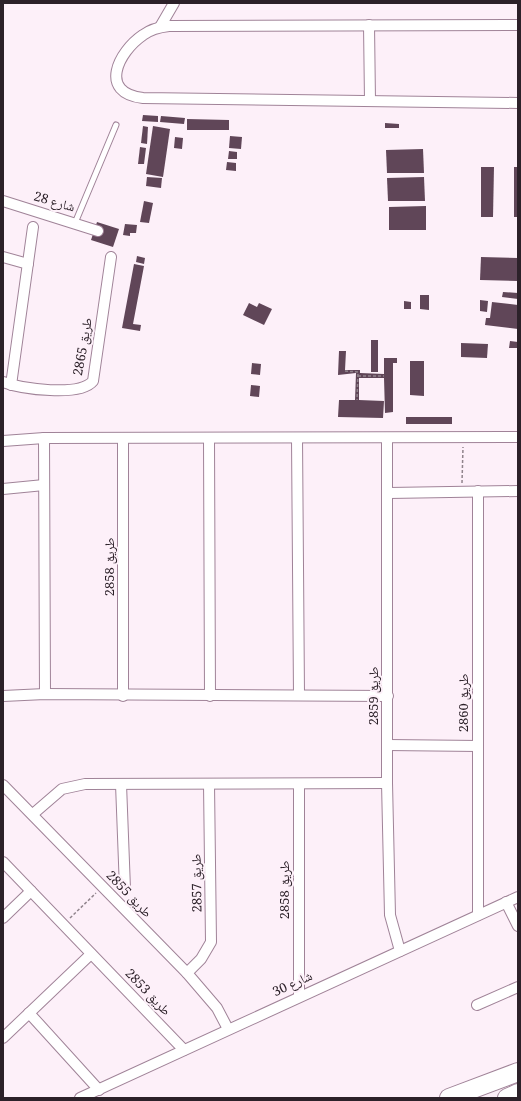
<svg xmlns="http://www.w3.org/2000/svg" width="521" height="1101" viewBox="0 0 521 1101" font-family="Georgia,'Noto Naskh Arabic',serif">
<style>
.building{fill:#604658}
.lines{fill:none;stroke-linecap:round;stroke-linejoin:round}
.service-casing{stroke:#a08398;stroke-width:7}
.minor-casing{stroke:#a08398;stroke-width:12}
.motorway-casing{stroke:#a08398;stroke-width:20}
.path{stroke:#90848c;stroke-width:1.5;stroke-dasharray:3 2;stroke-linecap:butt}
.service{stroke:#fff;stroke-width:5}
.minor{stroke:#fff;stroke-width:10}
.motorway{stroke:#fff;stroke-width:18}
.labels{text-anchor:middle;dominant-baseline:central;stroke-width:4;stroke-linejoin:round;paint-order:stroke}
.street-label{font-size:13px;fill:#2c2129;stroke:#fdf0f9}
</style>
<rect width="100%" height="100%" fill="#fdf0f9"/>
<g class="building">
<polygon points="143,115 158,116 158,122 142,121"/>
<polygon points="161,116 185,118 184,124 160,122"/>
<polygon points="187,119 229,120 229,130 187,130"/>
<polygon points="385,123 399,124 399,128 385,128"/>
<polygon points="143,126 148,127 147,144 141,143"/>
<polygon points="153,126 170,129 163,177 146,174"/>
<polygon points="230,136 242,137 241,149 229,148"/>
<polygon points="175,137 183,138 182,149 174,148"/>
<polygon points="140,147 146,148 144,164 138,164"/>
<polygon points="423,149 424,173 387,173 386,150"/>
<polygon points="229,151 237,152 237,159 228,159"/>
<polygon points="227,162 236,163 236,171 226,170"/>
<polygon points="481,167 494,167 493,217 481,217"/>
<rect x="514" y="167" width="4" height="50"/>
<polygon points="147,177 162,178 161,188 146,186"/>
<polygon points="424,177 425,201 388,201 387,178"/>
<polygon points="144,201 153,203 149,223 140,222"/>
<polygon points="426,206 426,230 389,230 389,207"/>
<polygon points="97,222 119,229 113,247 91,240"/>
<polygon points="125,224 137,225 136,233 130,233 130,236 123,235"/>
<polygon points="137,256 145,258 144,264 136,262"/>
<polygon points="481,257 518,258 518,281 480,280"/>
<polygon points="134,264 144,266 133,324 141,325 140,331 122,328"/>
<polygon points="503,292 518,293 518,299 502,297"/>
<polygon points="420,295 429,295 429,310 420,309"/>
<polygon points="480,300 488,301 487,312 480,311"/>
<polygon points="404,301 411,302 411,309 404,309"/>
<polygon points="492,302 518,305 518,329 485,325 486,318 490,318"/>
<polygon points="249,303 257,307 259,303 272,309 264,325 243,315"/>
<rect x="371" y="340" width="7" height="32"/>
<polygon points="510,341 518,342 518,348 509,348"/>
<polygon points="461,343 488,344 487,358 461,357"/>
<polygon points="339,351 346,351 345,370 360,370 360,373 384,374 384,358 397,358 397,363 393,363 393,412 385,413 384,378 359,378 359,400 384,401 383,418 338,417 339,400 355,400 356,373 338,375"/>
<polygon points="410,361 424,361 424,396 410,395"/>
<polygon points="252,363 261,364 260,375 251,374"/>
<polygon points="251,385 260,386 259,397 250,396"/>
<rect x="406" y="417" width="46" height="7"/>
</g>
<g class="lines">
<g class="service-casing">
<polyline id="service" points="75,223 116,125"/>
</g>
<g class="minor-casing">
<g id="minor">
<polyline points="369,25 370,101"/>
<path d="M518,25L169,26C160,27 151,29 143,35C118,52 98,93 143,98L518,103"/>
<polyline points="160,27 174,3"/>
<polyline points="3,201 98,231"/>
<polyline points="3,257 28,264"/>
<path d="M3,382C22,389 80,397 93,381L111,257"/>
<polyline points="11,385 33,227"/>
<polyline points="44,438 45,694"/>
<polyline points="123,438 123,696"/>
<polyline points="297,438 299,695"/>
<polyline points="209,439 210,696"/>
<polyline points="387,439 387,783 390,915 400,951"/>
<polyline points="3,441 44,438 518,437"/>
<polyline points="3,489 44,485"/>
<polyline points="478,491 478,915"/>
<polyline points="389,493 518,491"/>
<polyline points="3,696 45,694 388,696"/>
<polyline points="388,745 478,746"/>
<polyline points="121,784 125,889"/>
<polyline points="3,785 187,973 217,1008 228,1029"/>
<polyline points="33,814 62,789 85,784 387,783"/>
<polyline points="3,862 184,1050"/>
<polyline points="506,902 518,926"/>
<polyline points="3,918 31,891"/>
<polyline points="187,973 201,959 211,942 209,784"/>
<polyline points="299,996 299,784"/>
<polyline points="477,1005 518,987"/>
<polyline points="29,1013 99,1090"/>
<polyline points="3,1038 91,954"/>
<polyline points="80,1098 518,897"/>
</g>
</g>
<g class="motorway-casing">
<g id="motorway">
<polyline points="449,1098 518,1072"/>
<polyline points="507,1098 518,1093"/>
</g>
</g>
<g class="path">
<polyline points="345,371 358,372 357,400"/>
<polyline points="358,376 384,376"/>
<polyline points="462,483 463,447"/>
<polyline points="70,918 96,893"/>
</g>
<use href="#service" class="service"/>
<use href="#minor" class="minor"/>
<use href="#motorway" class="motorway"/>
</g>
<g class="labels">
<g class="street-label">
<text transform="translate(54 203) rotate(16)">شارع 28</text>
<text transform="translate(84 347) rotate(-80)">طريق 2865</text>
<text transform="translate(111 567) rotate(-90)">طريق 2858</text>
<text transform="translate(375 696) rotate(-90)">طريق 2859</text>
<text transform="translate(465 703) rotate(-90)">طريق 2860</text>
<text transform="translate(198 883) rotate(-91)">طريق 2857</text>
<text transform="translate(286 890) rotate(-90)">طريق 2858</text>
<text transform="translate(128 895) rotate(46)">طريق 2855</text>
<text transform="translate(293 985) rotate(-25)">شارع 30</text>
<text transform="translate(147 993) rotate(46)">طريق 2853</text>
</g>
</g>
<rect width="521" height="1101" fill="none" stroke="#2c2129" stroke-width="8"/>
</svg>
